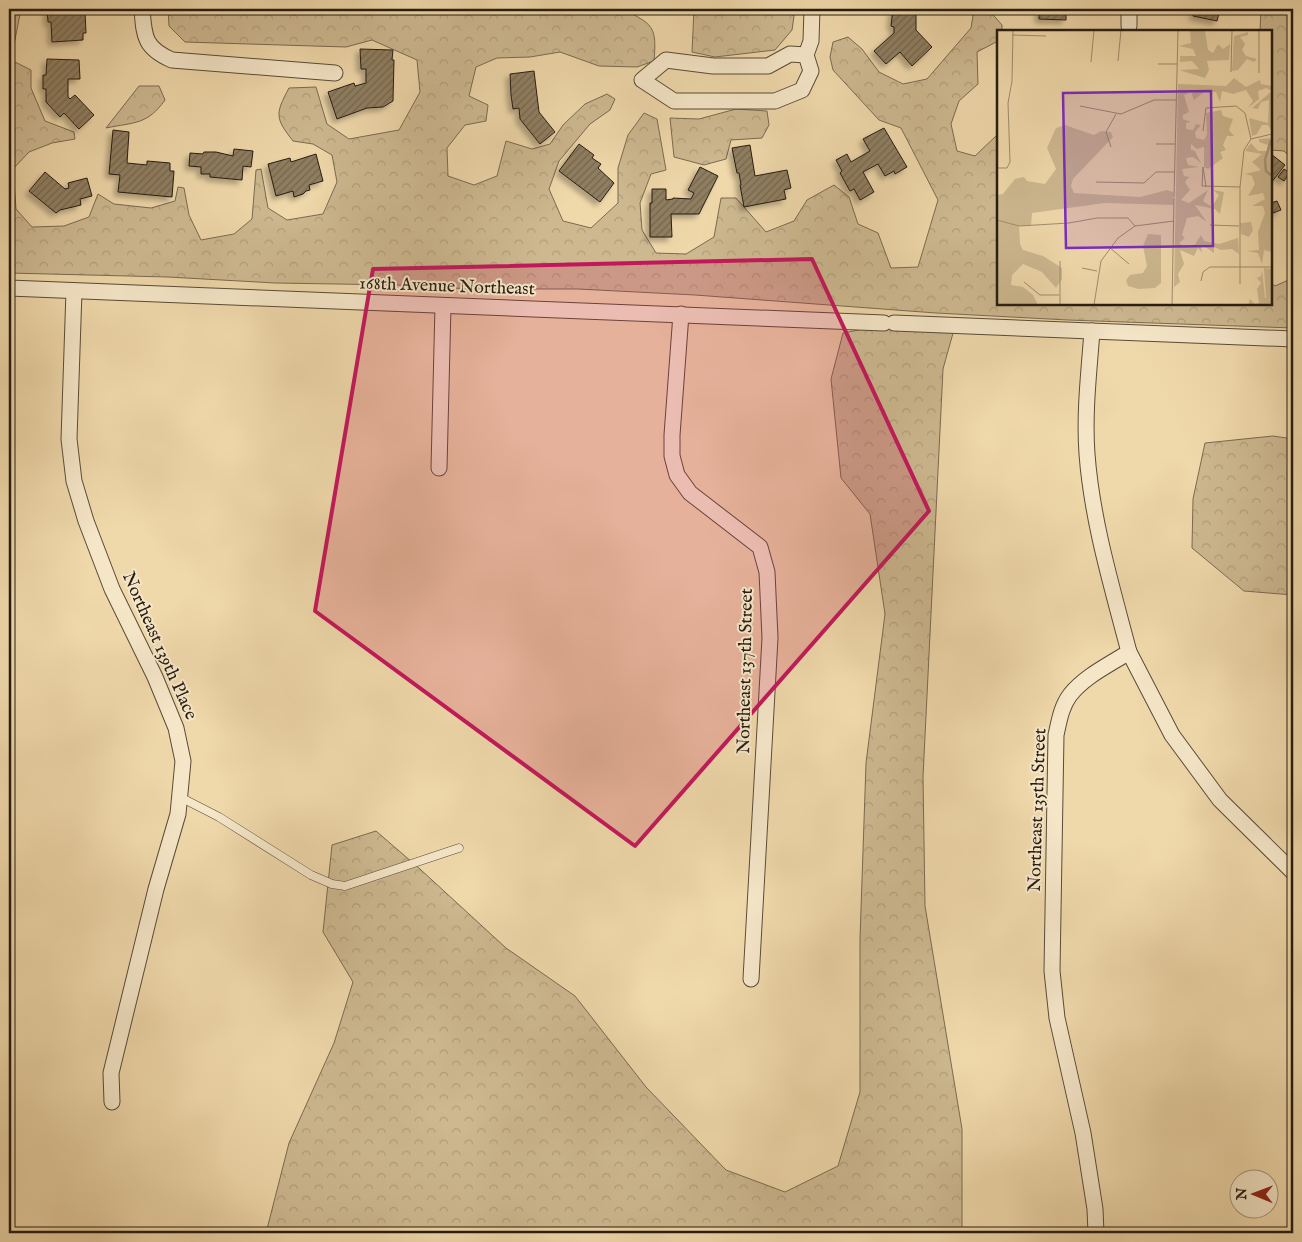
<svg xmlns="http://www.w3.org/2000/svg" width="1302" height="1242" viewBox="0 0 1302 1242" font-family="'IM FELL English',serif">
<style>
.forest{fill:url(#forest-crowns);stroke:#7a6a51}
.building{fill:url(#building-hatch);stroke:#271c12;filter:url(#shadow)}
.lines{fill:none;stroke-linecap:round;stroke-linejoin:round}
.service-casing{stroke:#594b38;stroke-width:9}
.minor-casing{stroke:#594b38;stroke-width:17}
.service{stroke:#f5e6c8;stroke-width:8}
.minor{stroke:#f5e6c8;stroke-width:15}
.marked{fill:#c2185b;fill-opacity:0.2;stroke:#c2185b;stroke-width:4;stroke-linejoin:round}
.labels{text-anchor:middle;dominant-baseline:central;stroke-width:4;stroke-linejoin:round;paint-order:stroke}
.street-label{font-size:18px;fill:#271c12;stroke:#f5e6c8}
.inset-river{fill:none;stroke:#ab9876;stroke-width:2.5}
.inset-road{fill:none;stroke:#9f8d6d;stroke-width:1}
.view{fill:#7b2cbf;fill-opacity:0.15;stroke:#7b2cbf;stroke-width:2.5}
.inset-edge{fill:none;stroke:#271c12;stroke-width:2.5}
</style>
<defs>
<pattern id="forest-crowns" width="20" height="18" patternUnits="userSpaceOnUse" patternTransform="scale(1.25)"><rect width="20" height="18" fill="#cdb890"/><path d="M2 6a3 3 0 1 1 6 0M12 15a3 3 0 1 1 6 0" fill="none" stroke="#b09e7b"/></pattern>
<pattern id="building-hatch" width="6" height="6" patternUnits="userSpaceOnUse" patternTransform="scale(1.25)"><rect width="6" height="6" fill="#8f7e61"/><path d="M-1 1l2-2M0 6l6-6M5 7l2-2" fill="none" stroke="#75664f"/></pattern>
<filter id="shadow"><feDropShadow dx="-4" dy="4" stdDeviation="2.5" flood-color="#0004"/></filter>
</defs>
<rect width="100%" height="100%" fill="#efd8aa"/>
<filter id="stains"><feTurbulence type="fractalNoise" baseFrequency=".004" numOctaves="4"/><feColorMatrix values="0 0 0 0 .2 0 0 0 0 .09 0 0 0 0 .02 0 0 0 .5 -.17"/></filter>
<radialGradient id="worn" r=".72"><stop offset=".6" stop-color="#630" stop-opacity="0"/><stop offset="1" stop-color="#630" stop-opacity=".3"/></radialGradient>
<g class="forest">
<path d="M9,9H21L11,60L31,70V88L45,121L74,132L75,139L52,143L29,152L13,169L16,209L32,227L64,226L89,217L98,194L114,204L151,208L175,201L178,187L184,188L189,215L201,240L234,234L252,219L256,170L261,169L268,208L287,220L323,214L337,182L332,155L313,144L293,141C275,118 275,114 289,88L316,87L327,124L349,139L399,130L420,92L417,60L372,40L346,47L185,42L169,26L168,9H622C653,24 657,26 654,61L637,67L599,66L560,52L530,57L497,58L476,67L469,96L488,105L486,121L465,125L447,148L448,176L474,185L497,176L506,141L532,149L550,144L563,125L585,104L607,94L615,99L610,110L590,124L559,161L549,189L563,221L591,228L618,203V168L628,135L644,113L657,119L666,170L651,174L640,203L642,230L656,253L686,254L714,237L721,198H736L766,232L794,221L807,200L834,185L849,197L858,224L878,233L891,268L918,267L938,200L901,128L879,120L833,70L830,57L833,42L848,37L862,49L879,72L903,84L927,79L971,28L974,9H988L1002,25V31H998V41L977,52L978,84L959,101L951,124L957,151L975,156L998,134V304H1271V283L1275,286L1293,278V328L1068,320L936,313L695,295L578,289H471L398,285L275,283L168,277L9,273Z"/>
<polygon points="694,9 735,9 737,11 741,9 795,9 792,30 775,50 715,57 692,52"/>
<polygon points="1261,9 1293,9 1293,160 1284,151 1271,150 1271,31 1260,31"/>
<path d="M139,86H159L165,100C147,125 135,122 106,128Z"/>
<polygon points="736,109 767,111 769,125 762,138 731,140 726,159 704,165 674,157 670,118 699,119"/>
<polygon points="894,323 955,326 943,369 923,777 925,906 962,1129 962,1233 266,1233 289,1143 334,1043 353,982 323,932 332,845 376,831 420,869 506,948 575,996 646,1087 726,1170 785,1192 838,1166 860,1092 860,939 866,763 885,614 870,514 841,478 831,379 843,333"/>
<polygon points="1273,436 1293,439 1293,595 1244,591 1192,548 1193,499 1205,443"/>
</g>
<g class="building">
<polygon points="47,9 75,9 75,12 85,12 86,33 83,33 83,40 52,42 51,22 48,22"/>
<polygon points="893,9 916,9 916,30 932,47 912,66 900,52 886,64 874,51 894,33 894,27 891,26"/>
<polygon points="1039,9 1066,9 1066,20 1039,19"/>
<polygon points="1195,9 1220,9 1217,21 1193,16"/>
<polygon points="360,49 393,50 392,60 394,60 393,101 383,107 367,108 337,119 328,92 354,83 355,86 366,83 366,69 361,69"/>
<polygon points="47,59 79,60 80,79 68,79 68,97 70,99 75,95 94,115 79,129 64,113 60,117 46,102 46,89 43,89 43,75 46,75"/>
<polygon points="534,71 539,112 555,132 540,144 520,119 519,108 513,109 511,95 510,74"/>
<polygon points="884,128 907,167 895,174 894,171 885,176 878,164 863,172 874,192 860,200 854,189 850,191 840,173 842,171 836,160 847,154 851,162 870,151 863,139"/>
<polygon points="113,130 129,132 127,163 147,165 147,161 170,163 170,171 174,171 172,197 118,192 120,175 109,174"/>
<polygon points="579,144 594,155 592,158 601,164 598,168 614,183 600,202 559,171"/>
<polygon points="750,145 755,176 787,170 791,188 784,190 786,199 744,207 740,185 741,185 739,173 737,173 732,148"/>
<polygon points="234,149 253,151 251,167 243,166 242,180 210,177 210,174 201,174 201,167 189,166 190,153 203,154 204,152 216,152 233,156"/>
<polygon points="316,154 323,181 309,185 310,190 306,191 303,194 294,197 293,191 276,196 268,164 290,158 291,162"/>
<polygon points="1271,154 1285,165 1271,183"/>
<polygon points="700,167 718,176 699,214 671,214 672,237 650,237 650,203 652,203 652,189 666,189 666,200 673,199 673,198 691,199 694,193 688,190"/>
<polygon points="1284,169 1290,173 1284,181 1278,177"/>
<polygon points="45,172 65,189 69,188 68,183 87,178 92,196 80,199 81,205 60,210 56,213 29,191"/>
<polygon points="1277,201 1281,210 1273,213 1271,203"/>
</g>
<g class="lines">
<g class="service-casing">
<polyline id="service" points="180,797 219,817 311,875 332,884 345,886 459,848"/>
</g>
<g class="minor-casing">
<g id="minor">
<path d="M142,9C144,36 144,48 172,60L335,73"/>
<polyline points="1129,26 1129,9"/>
<polyline points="806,55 790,54 768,66 713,66 666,60 642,80 674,101 775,101 802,90 811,71 806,55 811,41 812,9"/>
<polyline points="9,288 884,323"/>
<polyline points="74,291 69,439 74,481 86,521 112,589 155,677 176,728 183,761 178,814 156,889 111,1073 112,1102"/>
<polyline points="681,314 672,435 672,456 677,475 690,493 760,547 767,572 770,638 751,979"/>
<polyline points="894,323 1293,339"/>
<path d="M1092,331C1089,372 1084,413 1087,454C1092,521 1112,587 1129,652C1109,665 1085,676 1070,695C1061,707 1059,722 1056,735L1052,971L1057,1018L1083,1133L1095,1209L1096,1233"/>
<polyline points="439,468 443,306"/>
<polyline points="1129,652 1172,735 1220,800 1293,872"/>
</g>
</g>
<use href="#service" class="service"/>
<use href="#minor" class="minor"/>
</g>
<path class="marked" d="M812,259L929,511L635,846L315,611L373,269Z"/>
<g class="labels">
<g class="street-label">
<text transform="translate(447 287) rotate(2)">168th Avenue Northeast</text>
<text transform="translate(159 646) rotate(66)">Northeast 139th Place</text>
<text transform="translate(746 671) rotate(-89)">Northeast 137th Street</text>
<text transform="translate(1038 810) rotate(-88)">Northeast 135th Street</text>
</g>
</g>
<g transform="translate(997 30)">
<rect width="275" height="275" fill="#efd8aa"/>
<path d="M267,238L275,239V268H269Z" fill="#cdb890"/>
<path d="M193,1H208L211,20L216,23L221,14L226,19L233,14L232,30L210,31L212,40L208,48L182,40L202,39L195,31L183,32V26H199L196,19L182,16L194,13ZM251,2V5L243,7L248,14L245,20L249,26L260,29L257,32L250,29L241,40L235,41L237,6ZM237,48L249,57L263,50L264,54L275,56V61L269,58L261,61L262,69L251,78L256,71L249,60L236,64L225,61L223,72L219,62H207L197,70L194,62L187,65L192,82L186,85V89L194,92L189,93V99L196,100L199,94L204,95L198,102L199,108L207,110L210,105L209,83L224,80L226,86L236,89L232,100L237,106H230L226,115L229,120L223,122L226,128L211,139L207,137V117L200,119L194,114V120L198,121L204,133L196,127L189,128L191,135L202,137L185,139L187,146L192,147L188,152L193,160L184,170L192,173L211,160L206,171L215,177L222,165L216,160L227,162L223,184L218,179L198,175L210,192L201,186L190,188L185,205L188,208L182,213L188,217L197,216L204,205L207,211L222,214L241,208L242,224L235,219L224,220L217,217V223L207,216L204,217L205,223L201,218L197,226L183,220L187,234L181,244L183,252L177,257L181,54L229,56ZM275,61V102L271,95H265L260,104L255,106L252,88L271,93L272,70L264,72L261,79L255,78ZM68,95L97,105L104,101L114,102L116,107L76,149L74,156L77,163L143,167L170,160L176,162L177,175L108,173L35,183L34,196H22L23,214L26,220L46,226L65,238V249L59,258L45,242L26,234L15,245L14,255L26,257L36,265L41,275H0V165L6,164L18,149L27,147L30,151L48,154L59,139L50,118L59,98ZM275,108V222L267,220L265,234L261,223L250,221L262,220L261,202L268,183L266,176H255L268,169L266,163L251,166L258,154L255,146L248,144L264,140L255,132L265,124L248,121L254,113L261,121H270L271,115L262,112V109ZM254,192L256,200L252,207L244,204L243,193ZM151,204L164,205V253L158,258L141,259L131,256L129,250L133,245L146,243L150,236L146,216ZM265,240L268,268H275V275H251L253,269L258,274L262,273L260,259L264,253L260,248L264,246Z" fill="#cdb890"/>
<path class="inset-river" d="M274,110L268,130L269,141L275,146"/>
<path class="inset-road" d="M15,5L49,6M121,31L124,0M94,32L97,0M161,34H180M234,42L235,0M262,43V0M83,76L124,84L157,70H179M206,101L209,78L239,76L248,83L254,109L247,120L243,157V254M254,109L275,104M159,114H178M114,117L109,102L119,84M206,137L205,156L243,157M206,137L209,157M0,138H10L13,132L11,73L15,51L16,0M99,152L147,153L159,142H178M177,167L181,0M0,190L22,196L72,193L100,188H131L138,196L177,191M213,195L242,196M112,217L132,234M63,231V275M85,238L100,241M204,251L206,242L213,237H275M27,252L43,265H62M97,275L104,231L121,208L138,196M175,275L177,168"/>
<path class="view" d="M214,61L216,216L69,218L66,63Z"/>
<rect width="275" height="275" class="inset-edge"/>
</g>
<rect width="1302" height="1242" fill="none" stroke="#efd8aa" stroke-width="30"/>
<rect x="10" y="10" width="1282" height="1222" fill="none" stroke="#271c12" stroke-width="2.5"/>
<rect x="15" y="15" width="1272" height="1212" fill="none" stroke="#271c12"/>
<g transform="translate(1254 1194) rotate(271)"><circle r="24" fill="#f5e6c8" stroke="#a3957f"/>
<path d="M0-4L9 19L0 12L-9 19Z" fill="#8f2418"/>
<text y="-8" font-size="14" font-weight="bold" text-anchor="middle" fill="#271c12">N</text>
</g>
<rect width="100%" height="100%" filter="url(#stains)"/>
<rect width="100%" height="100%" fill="url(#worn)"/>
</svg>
